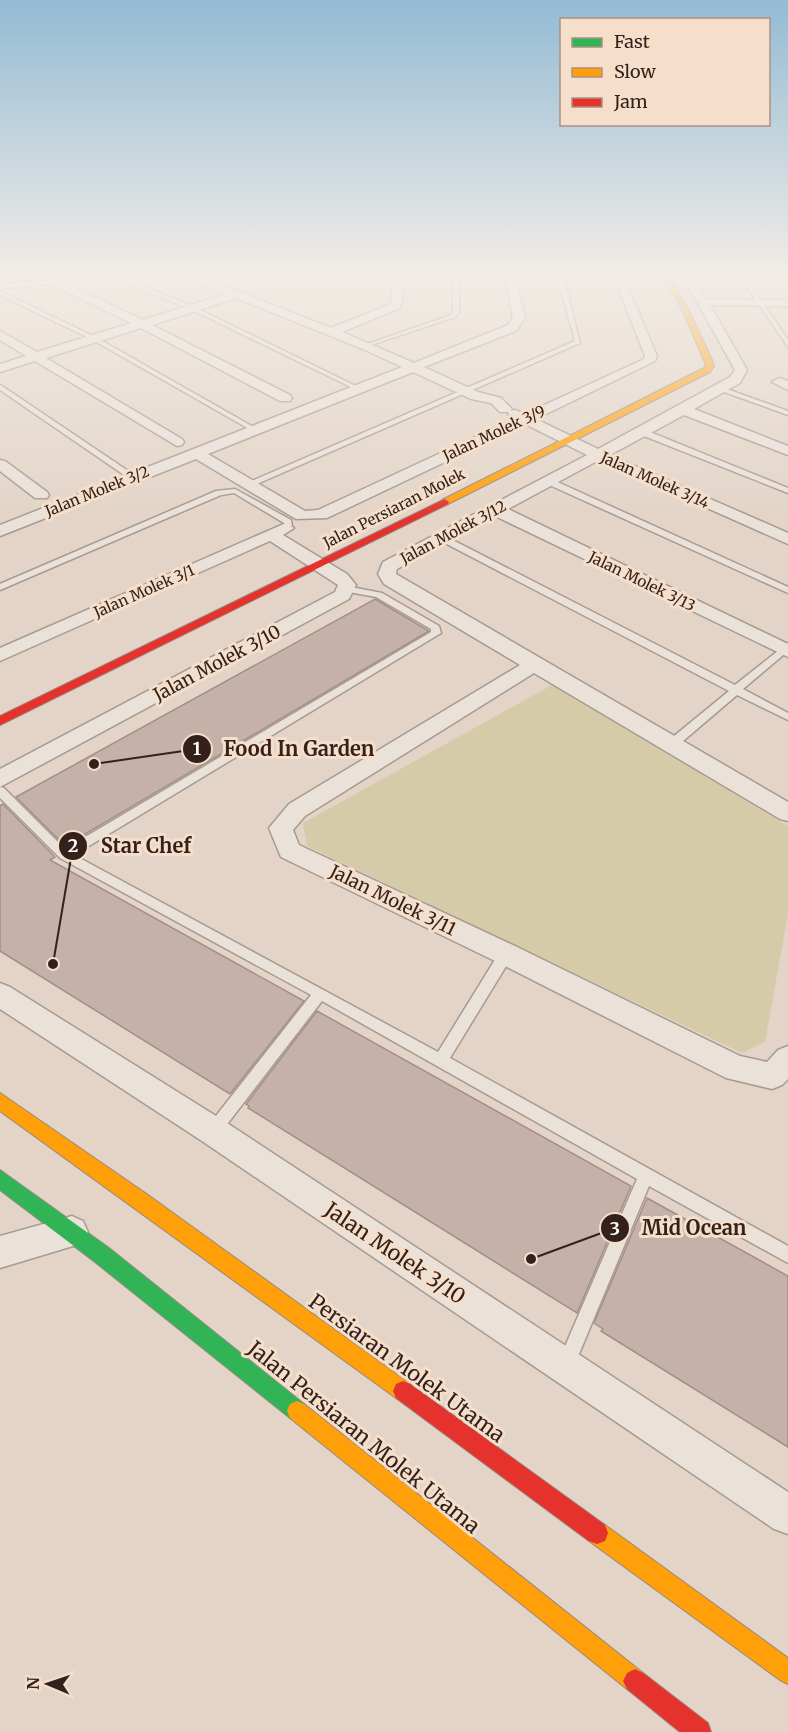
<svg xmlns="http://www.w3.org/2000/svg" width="788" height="1732" viewBox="0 0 788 1732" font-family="Merriweather,serif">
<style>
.green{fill:#d6cba9}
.building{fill:#c6b1a8;stroke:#a28f87;stroke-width:1.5}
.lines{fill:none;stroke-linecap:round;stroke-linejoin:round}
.lane-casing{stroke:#a69a91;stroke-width:3}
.street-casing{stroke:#a69a91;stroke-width:3}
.fast-casing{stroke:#978981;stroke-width:2}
.slow-casing{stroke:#978981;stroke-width:2}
.jam-casing{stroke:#978981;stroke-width:2}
.lane{fill:#eae1d9;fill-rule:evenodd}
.street{fill:#eae1d9;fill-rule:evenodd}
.fast{fill:#30b455;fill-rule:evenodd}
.slow{fill:#ff9f0a;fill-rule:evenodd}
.jam{fill:#e5322d;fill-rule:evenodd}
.labels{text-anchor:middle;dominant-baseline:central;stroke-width:6;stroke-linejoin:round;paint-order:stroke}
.far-street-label{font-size:15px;fill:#34211b;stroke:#f5dfcb}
.street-label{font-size:18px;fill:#34211b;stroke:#f5dfcb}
.near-street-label{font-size:21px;fill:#34211b;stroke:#f5dfcb}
.leader{fill:none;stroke:#34211b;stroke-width:2}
.callout-dot{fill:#34211b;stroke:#f5dfcb;stroke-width:2}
.mark-label{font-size:18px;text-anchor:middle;font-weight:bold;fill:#fff}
.callout-label{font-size:20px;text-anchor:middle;font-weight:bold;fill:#34211b;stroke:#f5dfcb;stroke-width:6;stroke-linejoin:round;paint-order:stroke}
</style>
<rect width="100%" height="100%" fill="#e3d4c7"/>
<polygon class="green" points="552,685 788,826 788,914 765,1042 742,1053 307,846 303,823"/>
<g class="building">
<polygon points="375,599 429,631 65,846 16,797"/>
<polygon points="3,804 55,857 50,860 304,1001 230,1094 0,951 0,806"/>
<polygon points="317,1011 631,1186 577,1313 248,1108 249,1106 246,1104"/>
<polygon points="647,1198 788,1276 788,1447 601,1331 603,1329 594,1323"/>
</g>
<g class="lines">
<g class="lane-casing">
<g id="lane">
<polygon points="117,275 152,275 125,278 194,307 362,389 357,390 190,309 117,279 0,288 0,284"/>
<polygon points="451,275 456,275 459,279 459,313 455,317 365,347 365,345 451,315 453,313 453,279"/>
<polygon points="557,275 563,275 580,343 252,486 245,484 575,341"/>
<polygon points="739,275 744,275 788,340 788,347"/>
<polygon points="0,291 97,338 257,429 251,430 93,340 0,295"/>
<polygon points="0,385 2,386 137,477 130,479 0,390"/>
<polygon points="721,387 788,411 788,415 719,390 718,389"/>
<polygon points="639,430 645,430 788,488 788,493 639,434"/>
<polygon points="545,479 551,479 788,587 788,593 545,483"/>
<polygon points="235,489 291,520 292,526 285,528 284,523 234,493 221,495 0,590 0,584 216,491"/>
<polygon points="439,536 445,536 735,685 788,643 788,651 743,689 788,713 788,720 737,695 676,747 668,747 667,744 668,741 729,691 439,540"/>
<polygon points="346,586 382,593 439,626 441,633 74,855 438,1052 501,950 506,949 511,950 512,954 511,958 450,1058 788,1246 788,1263 649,1186 572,1371 566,1374 560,1371 557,1365 637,1179 322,1001 218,1136 213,1138 208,1136 206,1131 208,1126 311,995 60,858 0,798 0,787 4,788 65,849 431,632 431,629 376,597 343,591 342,589"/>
</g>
</g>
<g class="street-casing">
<g id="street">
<path d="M181,275H197L331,328L391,304L392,290L387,283L374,275C389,275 394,278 404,290L400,308L342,332L414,363L508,325L513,318L505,275H515L525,318L516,331L424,367L478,392L501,398L512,409L510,411L515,410L525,414L644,359L645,356L613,275H623L657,356L655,361L536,419L598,449L730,377L735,370L682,275H693L706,299L788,300V306L710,305L747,370L740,383L694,409L788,446V455L684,415L610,455L788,533V544L599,460L508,509L788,644V657L495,516L397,569L396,574L788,802V821L780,819L534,673L305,816L293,830L299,845L515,946L740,1056L767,1062L778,1050L788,1046V1079L782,1085L772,1089L726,1078L497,962L281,857L269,828L289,804L520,665L384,584L378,574L383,562L587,455L525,424L327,518L296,519L196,459L0,536V525L402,367L363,349L236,298L152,325L290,395L292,398L290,401H280L141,328L46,358L182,439L184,442L182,445L177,446L35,361L0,372V364L26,356L0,340V331L37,352L131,323L50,284V280H58L143,320L225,294ZM413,372L471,399L491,403L500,412H509L508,414L514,419L318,510L305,511L208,454Z"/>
<polygon points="779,378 788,381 788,390 772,382"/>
<polygon points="0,460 5,461 47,492 49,495 47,498 35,498 0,471"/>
<polygon points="286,523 294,528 283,535 347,574 356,585 349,599 0,787 0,769 335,592 338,585 270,541 0,661 0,648"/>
<polygon points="0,983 10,987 224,1121 788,1492 788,1534 774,1529 202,1141 0,1009"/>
<polygon points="72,1216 83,1221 88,1232 83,1243 0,1268 0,1236"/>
</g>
</g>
<g class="fast-casing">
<polygon id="fast" points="0,1170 109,1248 304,1404 307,1411 304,1418 297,1421 290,1418 95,1262 0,1190"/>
</g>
<g class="slow-casing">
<g id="slow">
<polygon points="662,275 668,275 687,307 712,360 714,366 710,372 448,504 442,504 442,500 704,368 706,366 704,360 681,307"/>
<polygon points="0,1093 148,1195 410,1384 413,1391 410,1398 403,1401 396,1398 0,1111"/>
<polygon points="297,1401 304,1404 643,1673 647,1681 643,1689 635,1693 627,1689 290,1418 287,1411 290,1404"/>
<polygon points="597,1522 605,1525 788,1658 788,1684 780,1680 589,1541 586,1533 589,1525"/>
</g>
</g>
<g class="jam-casing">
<g id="jam">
<polygon points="445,499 449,502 448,504 0,725 0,716"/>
<polygon points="403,1381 410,1384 605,1525 608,1533 605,1541 597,1544 589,1541 396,1398 393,1391 396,1384"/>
<polygon points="635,1669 643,1673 708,1723 711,1732 680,1732 627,1689 623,1681 627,1673"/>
</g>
</g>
<use href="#lane" class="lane"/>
<use href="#street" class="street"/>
<use href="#fast" class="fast"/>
<use href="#slow" class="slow"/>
<use href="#jam" class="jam"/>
</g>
<linearGradient id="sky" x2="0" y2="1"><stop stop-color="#93bbd4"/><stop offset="0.53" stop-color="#f2ece6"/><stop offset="1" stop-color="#f2ece6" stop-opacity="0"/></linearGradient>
<rect width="788" height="518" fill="url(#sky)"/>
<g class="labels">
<g class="far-street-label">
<text transform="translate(494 433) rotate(-25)">Jalan Molek 3/9</text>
<text transform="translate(655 480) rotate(24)">Jalan Molek 3/14</text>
<text transform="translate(97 491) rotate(-22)">Jalan Molek 3/2</text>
<text transform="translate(394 508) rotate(-27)">Jalan Persiaran Molek</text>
<text transform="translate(453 532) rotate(-28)">Jalan Molek 3/12</text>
<text transform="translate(642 581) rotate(26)">Jalan Molek 3/13</text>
<text transform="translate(144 591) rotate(-24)">Jalan Molek 3/1</text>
</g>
<g class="street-label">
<text transform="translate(217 663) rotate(-28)">Jalan Molek 3/10</text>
<text transform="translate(393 900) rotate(26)">Jalan Molek 3/11</text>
</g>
<g class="near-street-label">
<text transform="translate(395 1253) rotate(34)">Jalan Molek 3/10</text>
<text transform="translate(407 1368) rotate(36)">Persiaran Molek Utama</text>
<text transform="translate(364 1437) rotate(39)">Jalan Persiaran Molek Utama</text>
</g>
</g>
<path class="leader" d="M94 764L197 749M53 964L73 846M531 1259L615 1228"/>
<g class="callout-dot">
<circle cx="94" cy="764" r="6"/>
<circle cx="53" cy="964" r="6"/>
<circle cx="531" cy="1259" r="6"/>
<circle cx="197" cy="749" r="15"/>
<circle cx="73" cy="846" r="15"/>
<circle cx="615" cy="1228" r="15"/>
</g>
<g class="mark-label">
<text x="197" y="755">1</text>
<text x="73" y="852">2</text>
<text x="615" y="1235">3</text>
</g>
<g class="callout-label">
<text x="299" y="756">Food In Garden</text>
<text x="146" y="853">Star Chef</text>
<text x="694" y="1235">Mid Ocean</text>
</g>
<rect x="560" y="18" width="210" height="108" fill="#f5dfcb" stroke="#a89385" stroke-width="1.5"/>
<rect x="572" y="38" width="30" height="9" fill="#30b455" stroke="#a89385" stroke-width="1.5"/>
<text x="614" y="48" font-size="18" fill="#34211b">Fast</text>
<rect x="572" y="68" width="30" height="9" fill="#ff9f0a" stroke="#a89385" stroke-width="1.5"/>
<text x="614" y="78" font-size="18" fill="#34211b">Slow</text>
<rect x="572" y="98" width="30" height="9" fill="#e5322d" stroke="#a89385" stroke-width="1.5"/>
<text x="614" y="108" font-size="18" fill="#34211b">Jam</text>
<g transform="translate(48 1684) rotate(272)" stroke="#f5dfcb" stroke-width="4.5" paint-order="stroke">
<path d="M0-4.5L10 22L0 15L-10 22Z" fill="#34211b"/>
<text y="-9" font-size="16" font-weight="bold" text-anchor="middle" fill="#34211b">N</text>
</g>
</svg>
